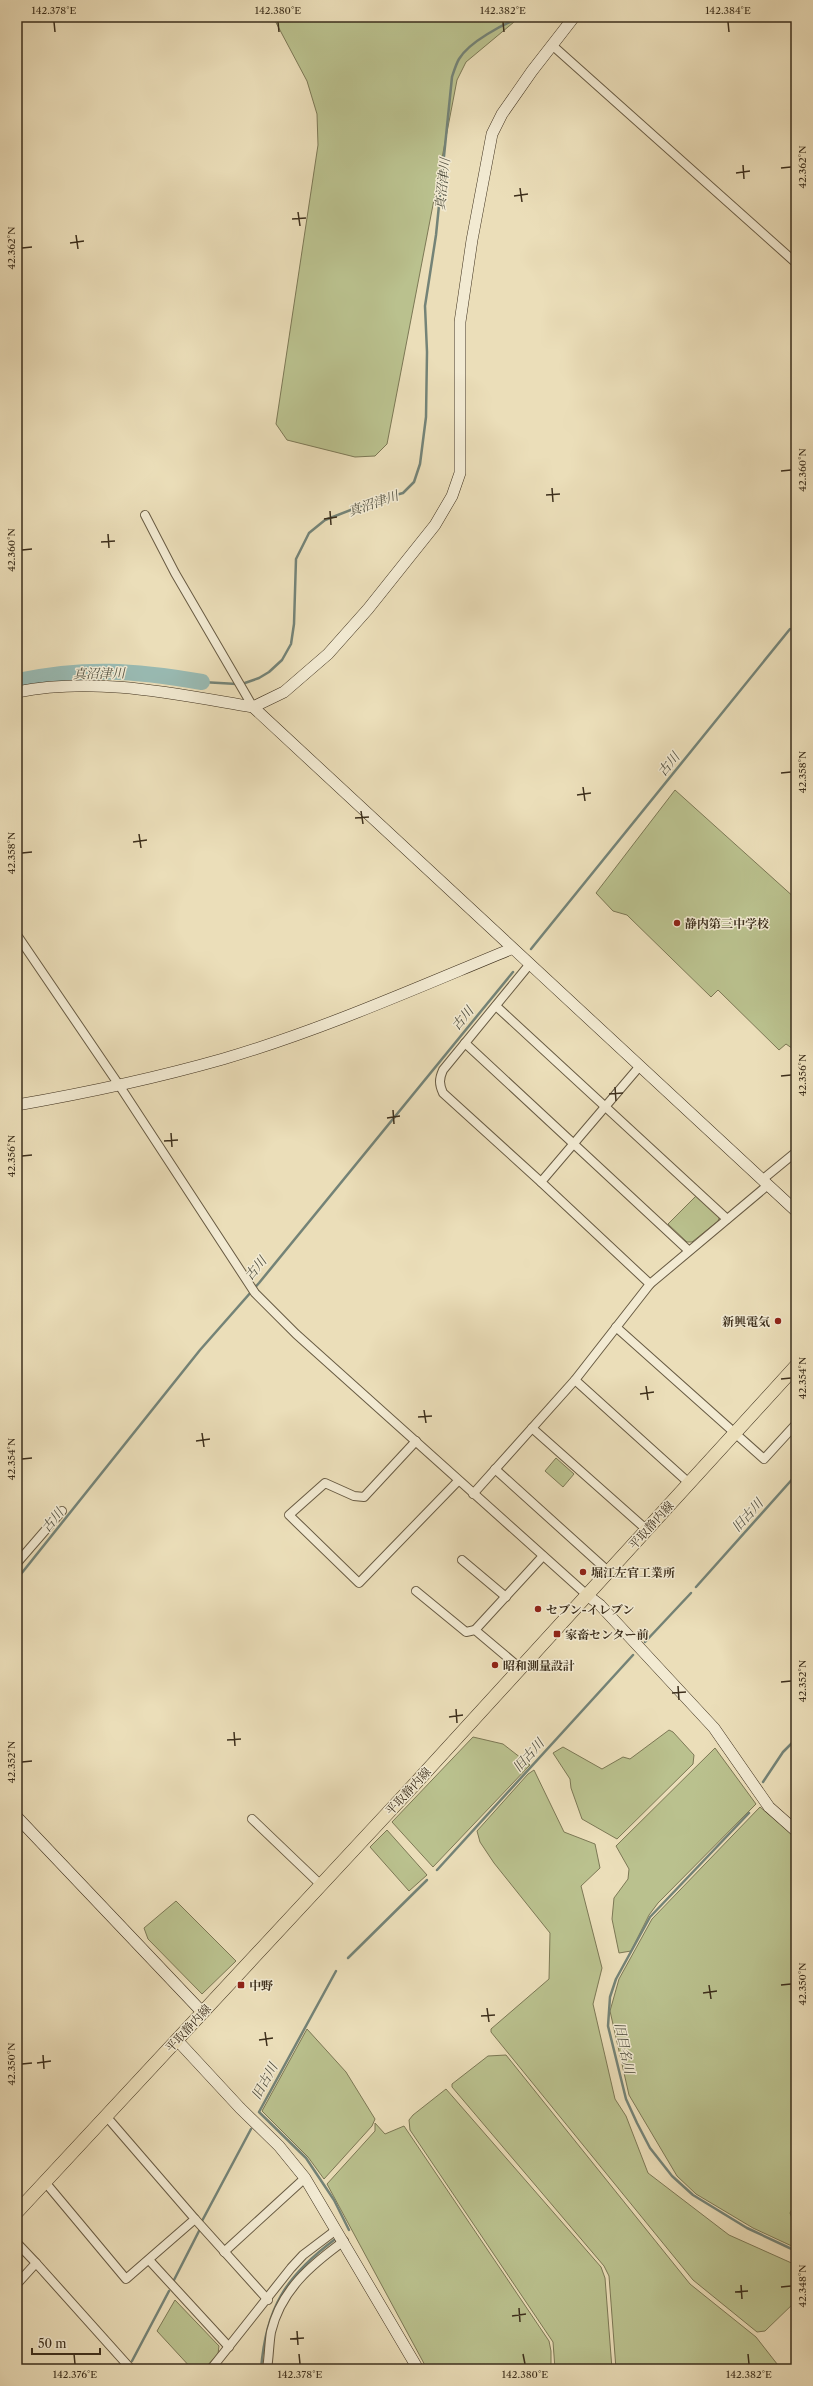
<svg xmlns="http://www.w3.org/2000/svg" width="813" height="2386" viewBox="0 0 813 2386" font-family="'Libre Caslon Text','Noto Serif JP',serif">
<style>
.green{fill:#bac18e;stroke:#7c7855}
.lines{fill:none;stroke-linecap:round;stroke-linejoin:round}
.stream{stroke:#748377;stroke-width:2.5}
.river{stroke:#99bbb4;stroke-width:16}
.street-casing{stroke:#685b43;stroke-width:10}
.secondary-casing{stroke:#3d2f1c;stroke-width:12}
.primary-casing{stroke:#3d2f1c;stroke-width:14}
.street{stroke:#f2ead2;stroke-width:8}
.secondary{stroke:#f2ead2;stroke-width:11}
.primary{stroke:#ebdeb9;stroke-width:13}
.ticks{fill:none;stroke:#3d2f1c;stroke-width:1.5}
.poi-dot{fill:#8f2418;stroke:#f2ead2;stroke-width:1.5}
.labels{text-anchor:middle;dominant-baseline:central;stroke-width:3;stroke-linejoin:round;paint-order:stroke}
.poi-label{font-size:12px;font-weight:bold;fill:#3d2f1c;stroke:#f2ead2;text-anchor:start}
.street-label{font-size:12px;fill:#3d2f1c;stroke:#f2ead2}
.water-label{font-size:13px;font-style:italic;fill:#545242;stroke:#f2ead2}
.neatline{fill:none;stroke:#3d2f1c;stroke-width:1.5}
.ticks-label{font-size:10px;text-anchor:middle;fill:#3d2f1c}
</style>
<rect width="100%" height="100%" fill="#ebdeb9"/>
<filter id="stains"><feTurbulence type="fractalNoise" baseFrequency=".005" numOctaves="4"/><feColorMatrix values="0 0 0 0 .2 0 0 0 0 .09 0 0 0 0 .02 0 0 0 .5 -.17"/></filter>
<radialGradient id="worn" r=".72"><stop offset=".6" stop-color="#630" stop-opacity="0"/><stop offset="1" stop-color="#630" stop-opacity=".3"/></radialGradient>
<g class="green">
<polygon points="273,17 520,17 466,62 457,80 387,444 375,456 355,457 287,440 276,424 318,145 317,114 307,81"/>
<polygon points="675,790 796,899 796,1051 786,1044 779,1050 718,990 711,997 627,915 613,911 596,893"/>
<polygon points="697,1195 720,1216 718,1221 692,1242 687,1242 668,1224"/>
<polygon points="556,1458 574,1474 563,1487 545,1471"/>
<polygon points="669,1730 673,1732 694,1755 693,1764 617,1839 582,1819 571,1788 570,1779 553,1753 563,1747 602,1769 623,1757 630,1759"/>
<polygon points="473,1737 503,1744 530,1765 433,1867 392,1822"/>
<polygon points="715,1748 756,1804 658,1903 649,1915 631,1951 619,1953 612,1919 614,1898 628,1879 629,1869 616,1846"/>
<polygon points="534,1770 564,1832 595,1844 600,1868 581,1886 602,1968 593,2004 615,2099 626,2116 648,2173 729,2235 796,2265 796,2301 765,2331 757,2332 693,2280 491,2032 491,2029 549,1979 550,1933 494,1863 480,1842 477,1831 528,1774"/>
<polygon points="760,1807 796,1837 796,2201 790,2213 792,2218 796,2219 796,2248 753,2228 696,2194 677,2176 629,2095 610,2011 619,1979 652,1919"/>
<polygon points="387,1830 427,1875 409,1891 370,1847"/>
<polygon points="176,1901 236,1961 202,1994 148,1939 144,1928"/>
<polygon points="307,2029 346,2072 375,2119 372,2126 324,2179 308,2157 262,2111"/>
<polygon points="506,2055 690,2284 756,2337 781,2369 616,2369 609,2276 604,2266 452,2087 452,2084 488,2056"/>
<polygon points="446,2089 601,2267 605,2278 612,2369 555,2369 553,2342 410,2130 409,2120 413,2115"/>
<polygon points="375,2123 385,2134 404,2126 549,2341 551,2351 551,2369 427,2369 327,2184 375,2131"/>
<polygon points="175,2300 219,2346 218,2354 204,2369 192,2369 157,2331"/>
</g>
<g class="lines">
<g class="stream">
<polyline points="202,682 237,684"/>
<path d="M242,684L259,678L269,672L282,660L291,644L294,624L296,559L309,533L325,520L371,502L403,493L414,482L420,464L426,417L427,352L425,306L436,235L452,77C454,71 456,64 459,59C469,42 503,24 522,17"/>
<polyline points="531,949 790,629"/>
<polyline points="17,1579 200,1350 259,1283 513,972"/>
<polyline points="696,1587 796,1475"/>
<polyline points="645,1642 691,1593"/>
<polyline points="763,1782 783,1752 796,1739"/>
<polyline points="749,1813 650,1917 616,1979 610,1997 608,2026 626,2099 637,2123 650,2148 672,2176 693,2195 747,2228 796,2251"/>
<polyline points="437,1870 633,1655"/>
<polyline points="348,1958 427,1880"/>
<polyline points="336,1971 259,2112 306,2158 334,2200 349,2230"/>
<polyline points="202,2221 251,2129"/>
<polyline points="174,2280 199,2231"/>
<polyline points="132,2361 169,2291"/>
<path d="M261,2369C266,2308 285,2277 334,2240"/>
</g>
<path class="river" d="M17,681C86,667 133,670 202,682"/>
<g class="street-casing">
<g id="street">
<polyline points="552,45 796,263"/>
<polyline points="145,515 175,573 253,707"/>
<polyline points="17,935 119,1085 255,1293 296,1334 587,1595"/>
<path d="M529,965L443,1070C439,1079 439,1084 443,1093L541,1182"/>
<polyline points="496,1006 727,1219"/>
<polyline points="465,1043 688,1250"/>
<polyline points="639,1067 541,1182 650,1284"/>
<polyline points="762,1180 796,1152"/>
<polyline points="616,1327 764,1459 796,1424"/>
<polyline points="575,1380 689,1483"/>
<polyline points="532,1428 647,1530"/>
<polyline points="416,1441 364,1497 354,1496 325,1483 289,1515 359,1583 458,1481"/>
<polyline points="495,1469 609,1572"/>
<polyline points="473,1494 575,1380 650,1284 768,1185"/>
<polyline points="462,1560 506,1597"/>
<polyline points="17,1563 62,1511"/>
<polyline points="416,1591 466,1632 475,1630 520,1668"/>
<polyline points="475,1630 543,1556"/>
<polyline points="252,1819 321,1885"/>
<polyline points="45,2182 126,2279 195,2219 106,2116"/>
<polyline points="195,2219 268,2300"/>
<polyline points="17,2243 36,2263 17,2284"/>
<polyline points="224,2252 305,2178"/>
<polyline points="150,2261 229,2347"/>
<polyline points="36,2263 131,2369"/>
<polyline points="211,2369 291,2268 303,2255 336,2230"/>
<path d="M267,2369C269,2357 269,2344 271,2332C281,2290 311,2265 344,2241"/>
</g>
</g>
<g class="secondary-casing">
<g id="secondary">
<path d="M17,692C96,676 175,694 253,707L796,1211"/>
<polyline points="253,707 284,692 328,654 368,609 435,525 452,496 460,473 460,322 472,240 492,134 502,114 532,71 574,17"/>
<path d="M17,1105C86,1093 156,1078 223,1059C322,1030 416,988 511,949"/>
<polyline points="587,1595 600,1605 714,1728 769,1807 796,1831"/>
<polyline points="17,1817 203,2013"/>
<polyline points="177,2040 240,2108 279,2146 305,2178 418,2369"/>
</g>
</g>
<g class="primary-casing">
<polyline id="primary" points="17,2212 412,1787 796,1366"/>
</g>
<use href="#street" class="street"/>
<use href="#secondary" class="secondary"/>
<use href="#primary" class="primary"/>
</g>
<path class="ticks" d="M54,22L55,32M278,22L279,32M503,22L504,32M728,22L729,32M743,165L744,179M781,168L791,167M736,173L750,171M520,188L522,202M514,196L528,194M298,212L300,226M292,219L306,218M76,235L78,249M70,243L84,241M22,248L32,247M781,471L791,470M552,488L553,502M546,495L560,494M330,511L331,525M324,519L337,517M108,534L109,548M101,542L115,541M22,550L32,549M781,773L791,772M583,787L585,801M577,795L591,793M361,811L363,824M355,818L369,817M139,834L141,848M133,842L147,840M22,853L32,852M781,1076L791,1075M615,1087L616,1101M609,1094L623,1093M393,1110L394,1124M387,1118L400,1116M171,1133L172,1147M164,1141L178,1140M22,1156L32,1155M781,1379L791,1378M646,1386L648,1400M640,1394L654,1392M424,1410L426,1423M418,1417L432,1416M202,1433L204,1447M196,1441L210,1439M22,1459L32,1458M781,1682L791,1681M678,1686L679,1700M672,1693L686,1692M456,1709L457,1723M449,1717L463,1715M234,1732L235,1746M227,1740L241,1739M22,1762L32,1761M709,1985L711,1999M781,1985L791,1984M703,1993L717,1991M487,2008L489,2022M481,2016L495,2015M265,2032L267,2046M259,2040L273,2038M43,2055L44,2069M37,2063L51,2061M22,2064L32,2063M741,2285L742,2299M781,2287L791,2286M735,2292L748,2291M519,2308L520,2322M512,2316L526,2314M297,2331L298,2345M290,2339L304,2338M74,2354L75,2364M299,2354L300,2364M523,2354L525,2364M748,2354L749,2364"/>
<g class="poi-dot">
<circle cx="677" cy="923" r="4"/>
<circle cx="778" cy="1321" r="4"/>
<circle cx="583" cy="1572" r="4"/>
<circle cx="538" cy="1609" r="4"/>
<rect x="553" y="1630" width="8" height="8" rx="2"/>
<circle cx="495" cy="1665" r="4"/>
<rect x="237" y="1981" width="8" height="8" rx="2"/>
</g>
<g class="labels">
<g class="poi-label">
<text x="685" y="923">静内第三中学校</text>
<text x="770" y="1321" text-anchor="end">新興電気</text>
<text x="591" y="1572">堀江左官工業所</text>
<text x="546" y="1609">セブン-イレブン</text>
<text x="565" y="1634">家畜センター前</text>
<text x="503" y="1665">昭和測量設計</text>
<text x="249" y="1985">中野</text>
</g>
<g class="street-label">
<text transform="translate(651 1525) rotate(-48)">平取静内線</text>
<text transform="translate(408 1791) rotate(-47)">平取静内線</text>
<text transform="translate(188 2028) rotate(-47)">平取静内線</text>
</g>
<g class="water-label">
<text transform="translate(442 184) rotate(-84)">真沼津川</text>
<text transform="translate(373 503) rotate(-19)">真沼津川</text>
<text transform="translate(99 673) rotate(-1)">真沼津川</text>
<text transform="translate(668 764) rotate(-51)">古川</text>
<text transform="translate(462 1018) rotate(-50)">古川</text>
<text transform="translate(255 1268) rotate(-50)">古川</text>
<text transform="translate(747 1515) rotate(-48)">旧古川</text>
<text transform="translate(52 1520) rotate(-51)">古川</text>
<text transform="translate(528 1755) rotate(-48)">旧古川</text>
<text transform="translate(625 2048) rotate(78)">旧目名川</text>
<text transform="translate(264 2081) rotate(-61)">旧古川</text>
</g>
</g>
<rect width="813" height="2386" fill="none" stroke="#ebdeb9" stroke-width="44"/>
<path d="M32 2348v6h68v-6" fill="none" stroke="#3d2f1c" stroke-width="2"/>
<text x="38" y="2348" font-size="12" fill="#3d2f1c" stroke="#f2ead2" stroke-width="3" paint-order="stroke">50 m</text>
<rect x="22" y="22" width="769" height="2342" class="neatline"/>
<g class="ticks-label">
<text x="54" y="14">142.378°E</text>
<text x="278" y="14">142.380°E</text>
<text x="503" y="14">142.382°E</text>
<text x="728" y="14">142.384°E</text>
<text transform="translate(802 167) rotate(-90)" y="4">42.362°N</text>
<text transform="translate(11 248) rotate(-90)" y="4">42.362°N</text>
<text transform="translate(802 470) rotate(-90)" y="4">42.360°N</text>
<text transform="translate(11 550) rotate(-90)" y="4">42.360°N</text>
<text transform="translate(802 772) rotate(-90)" y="4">42.358°N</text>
<text transform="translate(11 853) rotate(-90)" y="4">42.358°N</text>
<text transform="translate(802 1075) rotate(-90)" y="4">42.356°N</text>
<text transform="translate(11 1156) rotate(-90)" y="4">42.356°N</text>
<text transform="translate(802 1378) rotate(-90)" y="4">42.354°N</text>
<text transform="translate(11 1459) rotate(-90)" y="4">42.354°N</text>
<text transform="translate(802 1681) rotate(-90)" y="4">42.352°N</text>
<text transform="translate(11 1762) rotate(-90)" y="4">42.352°N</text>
<text transform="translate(802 1984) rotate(-90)" y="4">42.350°N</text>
<text transform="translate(11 2064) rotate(-90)" y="4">42.350°N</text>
<text transform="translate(802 2286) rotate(-90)" y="4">42.348°N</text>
<text x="75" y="2378">142.376°E</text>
<text x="300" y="2378">142.378°E</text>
<text x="525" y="2378">142.380°E</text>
<text x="749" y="2378">142.382°E</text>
</g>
<rect width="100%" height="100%" filter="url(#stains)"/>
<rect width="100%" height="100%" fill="url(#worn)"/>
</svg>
